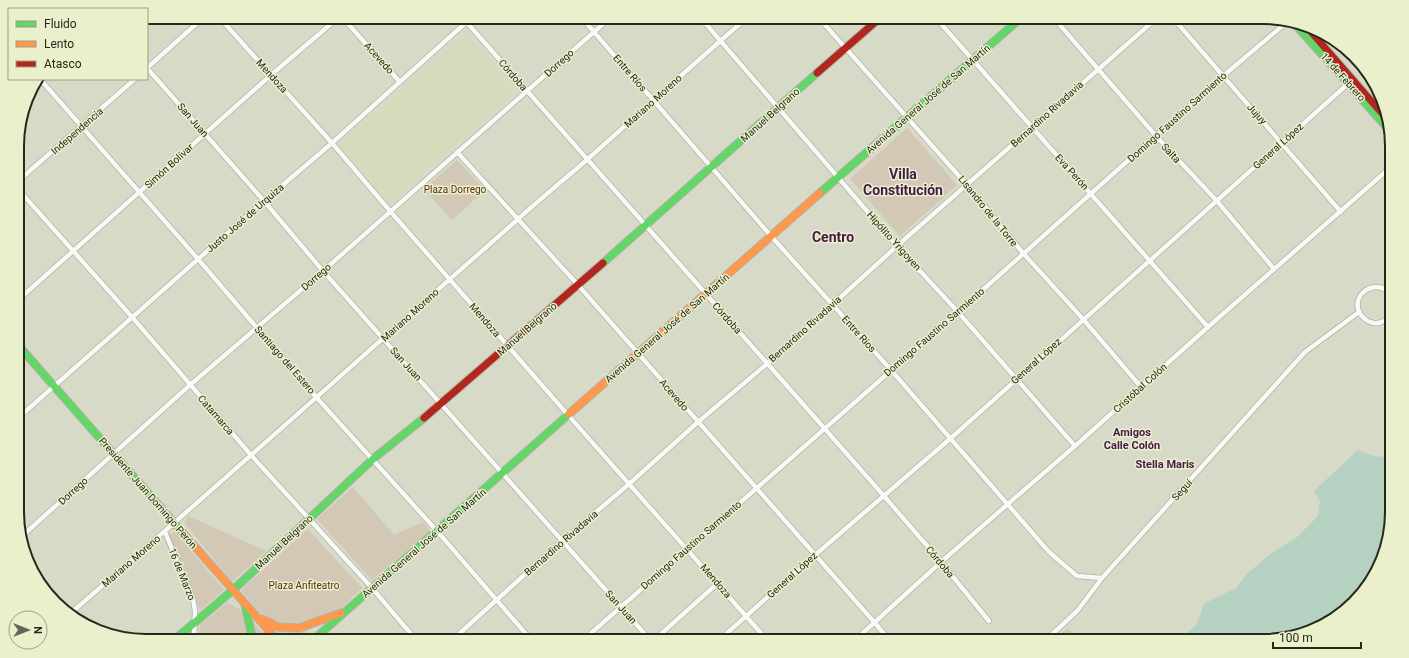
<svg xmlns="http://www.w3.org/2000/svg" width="1409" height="658" viewBox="0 0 1409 658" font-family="Roboto,sans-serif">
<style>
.built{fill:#d6dbbb}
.green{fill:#d3c7b6}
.water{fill:#b4d1c2}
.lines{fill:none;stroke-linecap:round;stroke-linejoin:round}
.street-casing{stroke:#b0b2a3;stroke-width:6}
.fast-casing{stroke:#b0b2a3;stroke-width:9}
.slow-casing{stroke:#b0b2a3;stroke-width:9}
.jam-casing{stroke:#b0b2a3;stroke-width:9}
.street{stroke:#f9f9f7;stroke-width:4.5}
.fast{stroke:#63d668;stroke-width:7}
.slow{stroke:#ff974d;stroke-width:7}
.jam{stroke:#b3261e;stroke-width:7}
.labels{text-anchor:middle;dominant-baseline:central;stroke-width:3;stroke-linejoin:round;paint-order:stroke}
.street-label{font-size:10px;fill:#26281a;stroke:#eaefcc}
.park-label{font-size:10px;fill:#5b300f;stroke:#eaefcc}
.neighbourhood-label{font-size:11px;font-weight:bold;fill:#46184a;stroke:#eaefcc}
.district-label{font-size:14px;font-weight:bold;fill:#46184a;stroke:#eaefcc}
.rim{fill:none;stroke:#26281a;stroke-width:2}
</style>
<rect width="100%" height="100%" fill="#d7dac7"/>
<g class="built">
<polygon points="466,34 515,92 389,202 340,145"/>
<polygon points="1333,42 1365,68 1375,90 1338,48"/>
</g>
<g class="green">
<polygon points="907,128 957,185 900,236 850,179"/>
<polygon points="457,160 485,190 452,220 424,189"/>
<polygon points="353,487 394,535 423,522 430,531 372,580 317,519"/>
<polygon points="188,516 266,551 232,582 185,523"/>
<polygon points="308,529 362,588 333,616 317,622 278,627 258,611 241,590"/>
<polygon points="175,532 224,590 200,610 168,534"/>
<polygon points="227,603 240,609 247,628 249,641 199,641 200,625"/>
<polygon points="252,620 270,641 255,641"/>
<polygon points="273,627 300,630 312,627 297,641 285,641"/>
<polygon points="1068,628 1079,641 1053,641"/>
</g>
<polygon class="water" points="1392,449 1392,512 1382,562 1365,591 1335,619 1271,641 1177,641 1196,625 1205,603 1236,588 1247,574 1269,555 1296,538 1318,516 1320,501 1314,491 1358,450 1370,455 1383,457"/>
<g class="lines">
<g class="street-casing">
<g id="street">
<polyline points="219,17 332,143 390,211 568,415 768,641"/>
<polyline points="342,17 399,81"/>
<polyline points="462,17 884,496 941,562 989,621"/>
<polyline points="581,17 771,236 891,370 1049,552 1077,576 1102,578"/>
<polyline points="700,17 897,246 958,312 1075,446"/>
<polyline points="818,17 967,185 1023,253 1083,319 1141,387"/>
<polyline points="935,17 1208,327"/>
<polyline points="1053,17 1156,136 1217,201 1274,269"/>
<polyline points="1172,17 1341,212"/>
<polyline points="147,68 264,201 323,271 651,641"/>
<polyline points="147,68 204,17"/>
<polyline points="40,79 198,259 317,398 437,531 532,641"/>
<polyline points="457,152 578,285 875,623 890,641"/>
<polyline points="17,182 135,79"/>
<polyline points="17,188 132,317 251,455 372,588 417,641"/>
<polyline points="1384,289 1391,279"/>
<path d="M1391,297C1379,274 1347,295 1361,315C1364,319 1368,322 1374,323C1382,324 1388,319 1391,313"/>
<polyline points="18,300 271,75 339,17"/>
<polyline points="18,418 264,201 332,143 472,17"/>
<polyline points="165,532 193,599 195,611 194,641"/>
<polyline points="21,537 190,385 323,271 611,17"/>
<path d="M72,612C221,483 368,351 517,220C540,199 565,179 589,158C642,111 694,63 748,17"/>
<polyline points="451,641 562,541 629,484 698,422 768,363 897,246 1158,17"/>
<polyline points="582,641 958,312 1223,76 1287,22"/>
<polyline points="653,641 718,583"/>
<polyline points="718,641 815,555 951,438 1350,82"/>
<polyline points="854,641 941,562 1075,446 1208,327 1391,167"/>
<polyline points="1045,641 1078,610 1102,578 1305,352 1359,312"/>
</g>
</g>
<g class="fast-casing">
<g id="fast">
<polyline points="1294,23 1391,132"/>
<polyline points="820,193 1022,17"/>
<polyline points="603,263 817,73"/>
<polyline points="18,345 182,532"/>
<polyline points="245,605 253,641"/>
<polyline points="173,641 233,590 373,459 424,418"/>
<polyline points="312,641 569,414"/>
</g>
</g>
<g class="slow-casing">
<g id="slow">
<polyline points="569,414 820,193"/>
<polyline points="182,532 278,641"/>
<polyline points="262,619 278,627 299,628 341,613"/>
</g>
</g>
<g class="jam-casing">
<g id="jam">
<polyline points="1305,25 1386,118"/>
<polyline points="817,73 881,17"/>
<polyline points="424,418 603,263"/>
</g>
</g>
<use href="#street" class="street"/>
<use href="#fast" class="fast"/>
<use href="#slow" class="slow"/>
<use href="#jam" class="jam"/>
</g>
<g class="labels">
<g class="street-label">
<text transform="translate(379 58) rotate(48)">Acevedo</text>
<text transform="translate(559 63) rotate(-42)">Dorrego</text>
<text transform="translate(630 73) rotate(49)">Entre Ríos</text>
<text transform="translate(513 75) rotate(49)">Córdoba</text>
<text transform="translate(272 76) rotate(48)">Mendoza</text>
<text transform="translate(1343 77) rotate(48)">14 de Febrero</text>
<text transform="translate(928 99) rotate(-41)">Avenida General José de San Martín</text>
<text transform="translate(653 101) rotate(-42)">Mariano Moreno</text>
<text transform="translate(1047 114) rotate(-42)">Bernardino Rivadavia</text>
<text transform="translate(1257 114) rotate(48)">Jujuy</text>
<text transform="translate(770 115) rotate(-42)">Manuel Belgrano</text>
<text transform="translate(1177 117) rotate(-42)">Domingo Faustino Sarmiento</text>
<text transform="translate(193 120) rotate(49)">San Juan</text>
<text transform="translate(77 131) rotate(-41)">Independencia</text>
<text transform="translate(1278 146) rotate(-42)">General López</text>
<text transform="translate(1171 153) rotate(47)">Salta</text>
<text transform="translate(169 166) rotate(-42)">Simón Bolívar</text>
<text transform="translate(1072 172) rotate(48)">Eva Perón</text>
<text transform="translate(988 211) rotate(51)">Lisandro de la Torre</text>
<text transform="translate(245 218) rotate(-41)">Justo José de Urquiza</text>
<text transform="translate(894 241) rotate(48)">Hipólito Yrigoyen</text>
<text transform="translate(316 277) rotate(-41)">Dorrego</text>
<text transform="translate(410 315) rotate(-42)">Mariano Moreno</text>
<text transform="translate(727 318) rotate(48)">Córdoba</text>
<text transform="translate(485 320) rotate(49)">Mendoza</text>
<text transform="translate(667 328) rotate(-41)">Avenida General José de San Martín</text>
<text transform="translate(527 329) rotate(-41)">Manuel Belgrano</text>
<text transform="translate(805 329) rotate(-42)">Bernardino Rivadavia</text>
<text transform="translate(934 332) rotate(-41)">Domingo Faustino Sarmiento</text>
<text transform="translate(859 334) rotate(48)">Entre Ríos</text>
<text transform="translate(285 360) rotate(49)">Santiago del Estero</text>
<text transform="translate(1036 361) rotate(-42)">General López</text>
<text transform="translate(406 364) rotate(48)">San Juan</text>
<text transform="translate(1140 388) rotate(-42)">Cristóbal Colón</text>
<text transform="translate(674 395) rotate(49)">Acevedo</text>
<text transform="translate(216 415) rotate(49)">Catamarca</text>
<text transform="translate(1182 490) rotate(-48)">Seguí</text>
<text transform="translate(73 491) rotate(-42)">Dorrego</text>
<text transform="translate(148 493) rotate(49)">Presidente Juan Domingo Perón</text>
<text transform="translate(284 542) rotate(-43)">Manuel Belgrano</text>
<text transform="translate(424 543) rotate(-41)">Avenida General José de San Martín</text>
<text transform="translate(561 543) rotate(-41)">Bernardino Rivadavia</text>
<text transform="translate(691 545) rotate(-41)">Domingo Faustino Sarmiento</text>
<text transform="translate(131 561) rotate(-41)">Mariano Moreno</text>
<text transform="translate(940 562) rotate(50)">Córdoba</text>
<text transform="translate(182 574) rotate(68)">16 de Marzo</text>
<text transform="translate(792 575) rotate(-42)">General López</text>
<text transform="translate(716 581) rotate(49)">Mendoza</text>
<text transform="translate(621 607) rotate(48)">San Juan</text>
</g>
<g class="park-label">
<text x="455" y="189">Plaza Dorrego</text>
<text x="304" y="585">Plaza Anfiteatro</text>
</g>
<g class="neighbourhood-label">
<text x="1132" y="432">Amigos<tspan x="1132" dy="13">Calle Colón</tspan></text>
<text x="1165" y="464">Stella Maris</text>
</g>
<g class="district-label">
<text x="903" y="174">Villa<tspan x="903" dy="16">Constitución</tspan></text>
<text x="833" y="237">Centro</text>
</g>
</g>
<path d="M0 0H1409V658H0ZM146 24H1263A122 122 0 0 1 1385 146V512A122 122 0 0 1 1263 634H146A122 122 0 0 1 24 512V146A122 122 0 0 1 146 24Z" fill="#eaefcc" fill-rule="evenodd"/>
<path class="rim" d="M146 24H1263A122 122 0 0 1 1385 146V512A122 122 0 0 1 1263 634H146A122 122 0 0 1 24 512V146A122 122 0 0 1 146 24Z"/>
<rect x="8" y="8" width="140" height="72" fill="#eaefcc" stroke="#9c9f85"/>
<rect x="16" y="21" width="20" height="6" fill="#63d668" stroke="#9c9f85"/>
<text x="44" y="28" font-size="12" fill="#26281a">Fluido</text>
<rect x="16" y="41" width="20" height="6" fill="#ff974d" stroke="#9c9f85"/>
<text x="44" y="48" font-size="12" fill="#26281a">Lento</text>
<rect x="16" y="61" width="20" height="6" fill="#b3261e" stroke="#9c9f85"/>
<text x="44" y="68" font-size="12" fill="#26281a">Atasco</text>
<g transform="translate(28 630) rotate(90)"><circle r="19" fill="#eaefcc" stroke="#9c9f85"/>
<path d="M0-3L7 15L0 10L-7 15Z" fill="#646657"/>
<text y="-6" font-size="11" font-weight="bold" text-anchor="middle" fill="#26281a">N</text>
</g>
<path d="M1273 642v6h88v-6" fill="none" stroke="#26281a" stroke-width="2"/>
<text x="1279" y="642" font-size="12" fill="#26281a" stroke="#eaefcc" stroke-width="3" paint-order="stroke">100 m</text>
</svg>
